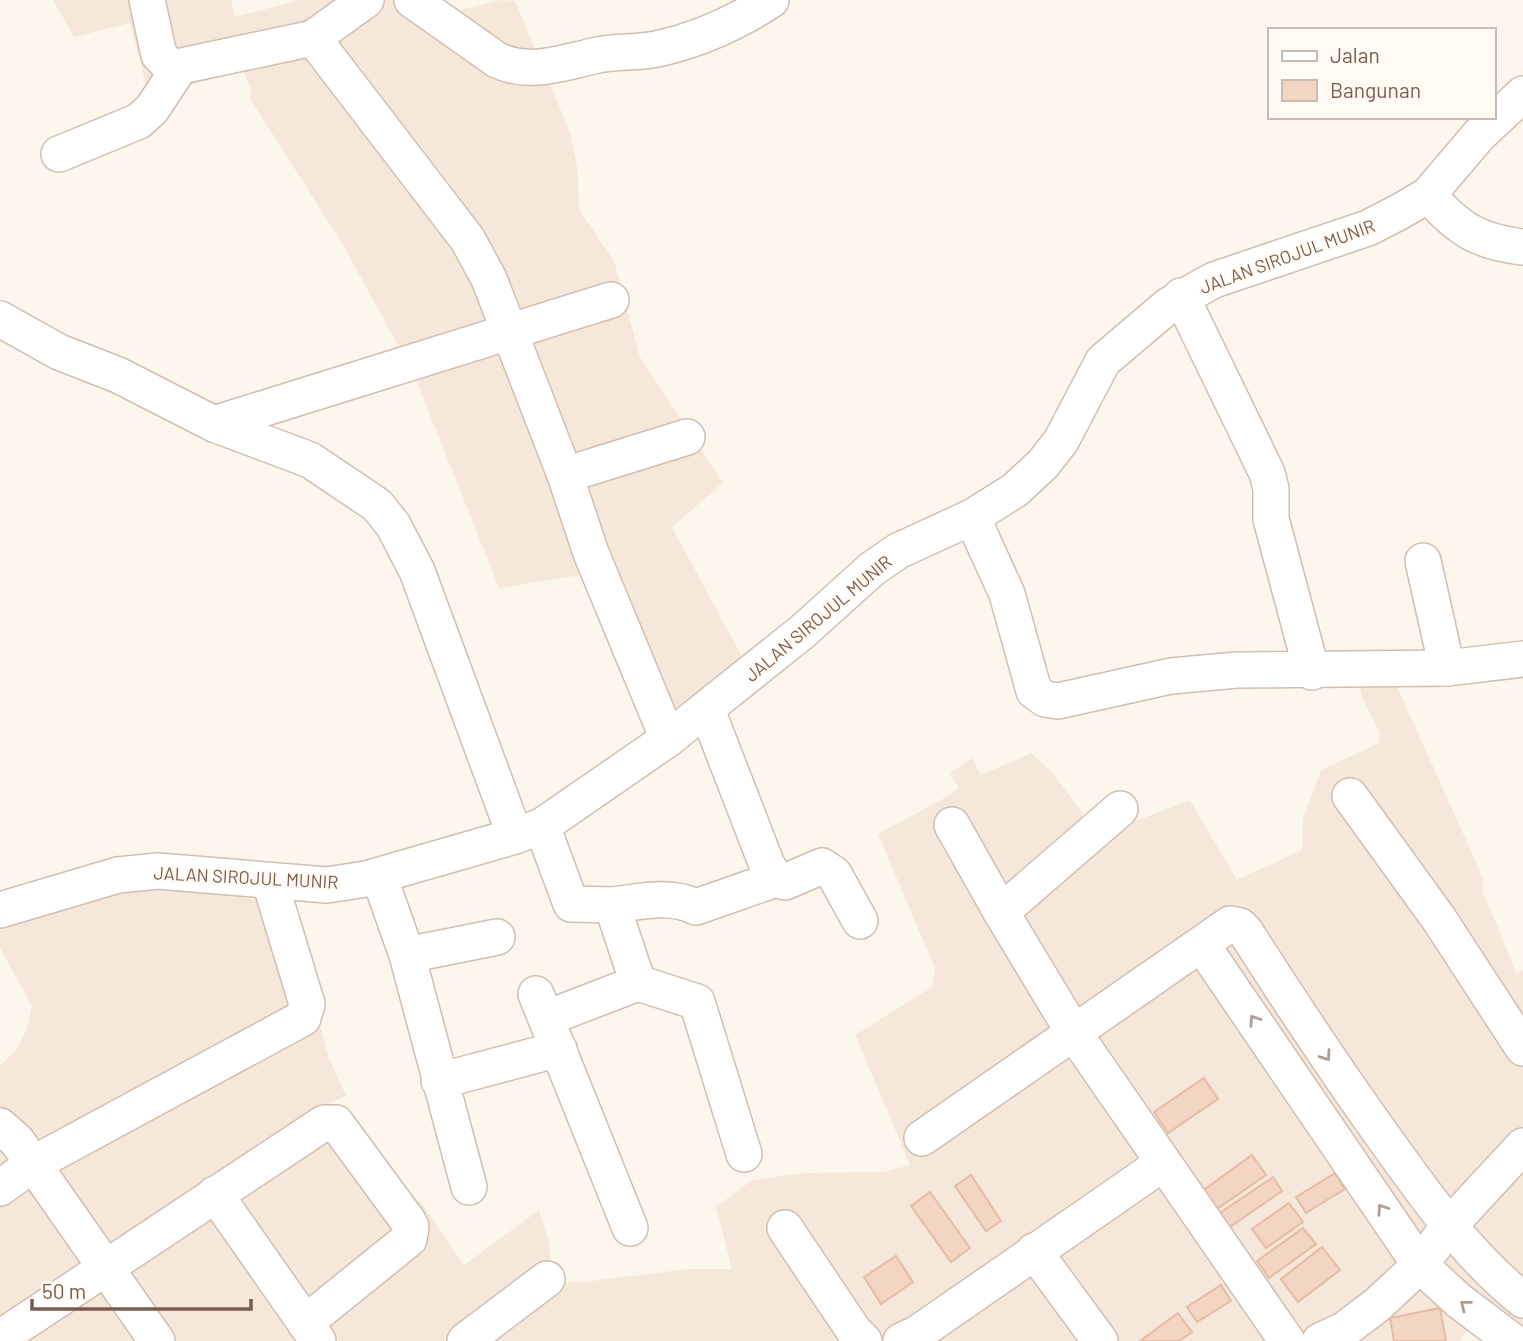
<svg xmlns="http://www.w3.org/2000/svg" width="1523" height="1341" viewBox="0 0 1523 1341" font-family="Barlow,sans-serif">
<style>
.residential{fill:#f5e8da}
.building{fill:#f3d5c3;stroke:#e6bba3;stroke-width:2}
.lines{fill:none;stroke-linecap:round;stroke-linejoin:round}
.minor-casing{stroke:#d1beb0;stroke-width:38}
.minor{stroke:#fff;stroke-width:35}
.oneway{stroke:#af9d94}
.labels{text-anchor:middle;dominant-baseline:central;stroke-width:5;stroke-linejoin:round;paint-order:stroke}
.street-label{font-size:18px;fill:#7a5c4d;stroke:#fffaf3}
</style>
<rect width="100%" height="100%" fill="#fdf6ec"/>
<g class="residential">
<polygon points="53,0 231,0 235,17 300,0 423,0 434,16 501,0 515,1 570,132 578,171 579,209 614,261 640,357 723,483 672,527 748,668 645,738 645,730 604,636 582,575 499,588 413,373 343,245 249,97 252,94 243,70 149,97 130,23 74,37"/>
<polygon points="1388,666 1483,878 1483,892 1517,974 1523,970 1523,1341 1470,1326 1459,1341 1360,1341 1345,1329 1325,1341 0,1341 0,1066 15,1051 27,1029 32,1006 0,948 0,923 167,879 276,905 311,993 329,1058 346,1096 327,1104 371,1204 420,1201 464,1265 539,1210 549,1242 553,1282 583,1282 689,1269 732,1269 716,1207 752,1180 805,1173 884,1172 910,1165 855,1035 932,987 935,968 878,834 950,795 959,787 950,773 972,758 981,775 1031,753 1051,771 1099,835 1190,800 1237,880 1302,850 1303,818 1321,770 1379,743 1380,733 1362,698 1356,667"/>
</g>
<g class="building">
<polygon points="1204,1078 1218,1099 1168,1133 1154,1112"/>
<polygon points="1252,1155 1266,1175 1214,1211 1201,1192"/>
<polygon points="1335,1173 1345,1189 1306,1213 1296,1197"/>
<polygon points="971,1175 1001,1221 986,1231 955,1186"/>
<polygon points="1273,1177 1282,1191 1227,1229 1217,1215"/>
<polygon points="930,1192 970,1248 951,1262 911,1206"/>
<polygon points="1289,1203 1303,1222 1266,1248 1252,1229"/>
<polygon points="1303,1228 1316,1244 1269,1278 1257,1261"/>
<polygon points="1322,1247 1340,1270 1298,1302 1281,1279"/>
<polygon points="896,1256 913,1282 881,1304 864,1277"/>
<polygon points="1221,1285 1231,1301 1197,1322 1187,1307"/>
<polygon points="1440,1308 1446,1341 1394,1341 1390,1318"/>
<polygon points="1178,1313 1192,1332 1179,1341 1140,1341"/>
</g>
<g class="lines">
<g class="minor-casing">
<g id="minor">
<polyline points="147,0 159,55 172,68 313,38 468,240 489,279 565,475 591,553 668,739"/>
<path d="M412,0L497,60C530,76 564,62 598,55C617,51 637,53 657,49C698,40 736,23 771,0"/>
<polyline points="313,38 366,0"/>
<polyline points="59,154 139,121 152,109 179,68"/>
<path d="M1428,195C1458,228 1477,242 1523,247"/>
<polyline points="1181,296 1267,473 1271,489 1271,519 1312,672"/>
<polyline points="0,319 59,352 118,375 214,424 310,460 377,505 393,525 417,571 515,836"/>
<polyline points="214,424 611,300"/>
<polyline points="565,475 687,437"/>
<polyline points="972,517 1007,594 1034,691 1045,699 1058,701 1171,676 1237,670 1447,668 1523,659"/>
<polyline points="1423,561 1447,668"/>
<polyline points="707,710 767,865 776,879 785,882 822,866 834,874 860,921"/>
<polyline points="1350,796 1439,919 1523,1048"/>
<polyline points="1120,809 1001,912 1074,1033 1287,1341"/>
<polyline points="952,825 1001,912"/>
<polyline points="542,826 571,904 612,905 638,983 697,1002 744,1154"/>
<polyline points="379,876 407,955 469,1187"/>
<path d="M612,905C640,902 670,894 696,907L776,879"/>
<polyline points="0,910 118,875 158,871 327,885 366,879 515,836 542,826 668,739 802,632 872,569 898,551 972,517 1015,490 1043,464 1061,441 1103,361 1169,305 1214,280 1368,228 1399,212 1428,195 1479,135 1523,94"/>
<polyline points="1202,945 1420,1265 1458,1300 1512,1341"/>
<polyline points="407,955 497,937"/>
<polyline points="536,994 630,1228"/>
<polyline points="547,1018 638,983"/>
<polyline points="439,1081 559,1049"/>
<polyline points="0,1126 17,1141 157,1341"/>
<path d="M922,1138L1230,924L1240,926L1245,931C1289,1000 1334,1068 1382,1135C1425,1195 1465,1253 1523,1300"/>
<polyline points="0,1188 33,1164 303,1018 307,1004 270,882"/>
<polyline points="215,1194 318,1341"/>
<polyline points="785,1228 854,1331 864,1341"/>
<polyline points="1034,1251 1100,1341"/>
<polyline points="0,1338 324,1123 336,1123 408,1221 411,1227 409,1239 305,1323"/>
<polyline points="465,1341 547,1279"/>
<polyline points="901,1341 918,1333 1162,1164"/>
<polyline points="1320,1341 1344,1330 1377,1305 1420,1265 1448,1227 1523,1146"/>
</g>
</g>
<use href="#minor" class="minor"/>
</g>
<defs><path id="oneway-chevron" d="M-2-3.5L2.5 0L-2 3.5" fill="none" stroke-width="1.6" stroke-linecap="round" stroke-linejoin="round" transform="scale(1.75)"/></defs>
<g class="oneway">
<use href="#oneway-chevron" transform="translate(1254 1020) rotate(-124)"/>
<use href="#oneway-chevron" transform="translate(1326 1056) rotate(55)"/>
<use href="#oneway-chevron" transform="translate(1382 1209) rotate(-124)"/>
<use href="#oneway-chevron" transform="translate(1465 1305) rotate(-142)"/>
</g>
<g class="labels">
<g class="street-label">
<text transform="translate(1287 256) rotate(-20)">JALAN SIROJUL MUNIR</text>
<text transform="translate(818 618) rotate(-40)">JALAN SIROJUL MUNIR</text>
<text transform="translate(246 877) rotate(3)">JALAN SIROJUL MUNIR</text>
</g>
</g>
<rect x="1268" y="28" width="228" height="91" fill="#fffaf3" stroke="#cabbb1" stroke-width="2"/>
<rect x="1282" y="51" width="35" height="10" fill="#ffffff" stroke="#cabbb1" stroke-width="2"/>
<text x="1330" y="63" font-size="21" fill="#7a5c4d">Jalan</text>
<rect x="1282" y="80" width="35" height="21" fill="#f3d5c3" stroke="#cabbb1" stroke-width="2"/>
<text x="1330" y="98" font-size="21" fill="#7a5c4d">Bangunan</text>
<path d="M32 1299v10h219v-10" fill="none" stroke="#7a5c4d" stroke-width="3.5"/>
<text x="42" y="1299" font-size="21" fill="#7a5c4d" stroke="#fffaf3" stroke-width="5" paint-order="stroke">50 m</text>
</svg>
